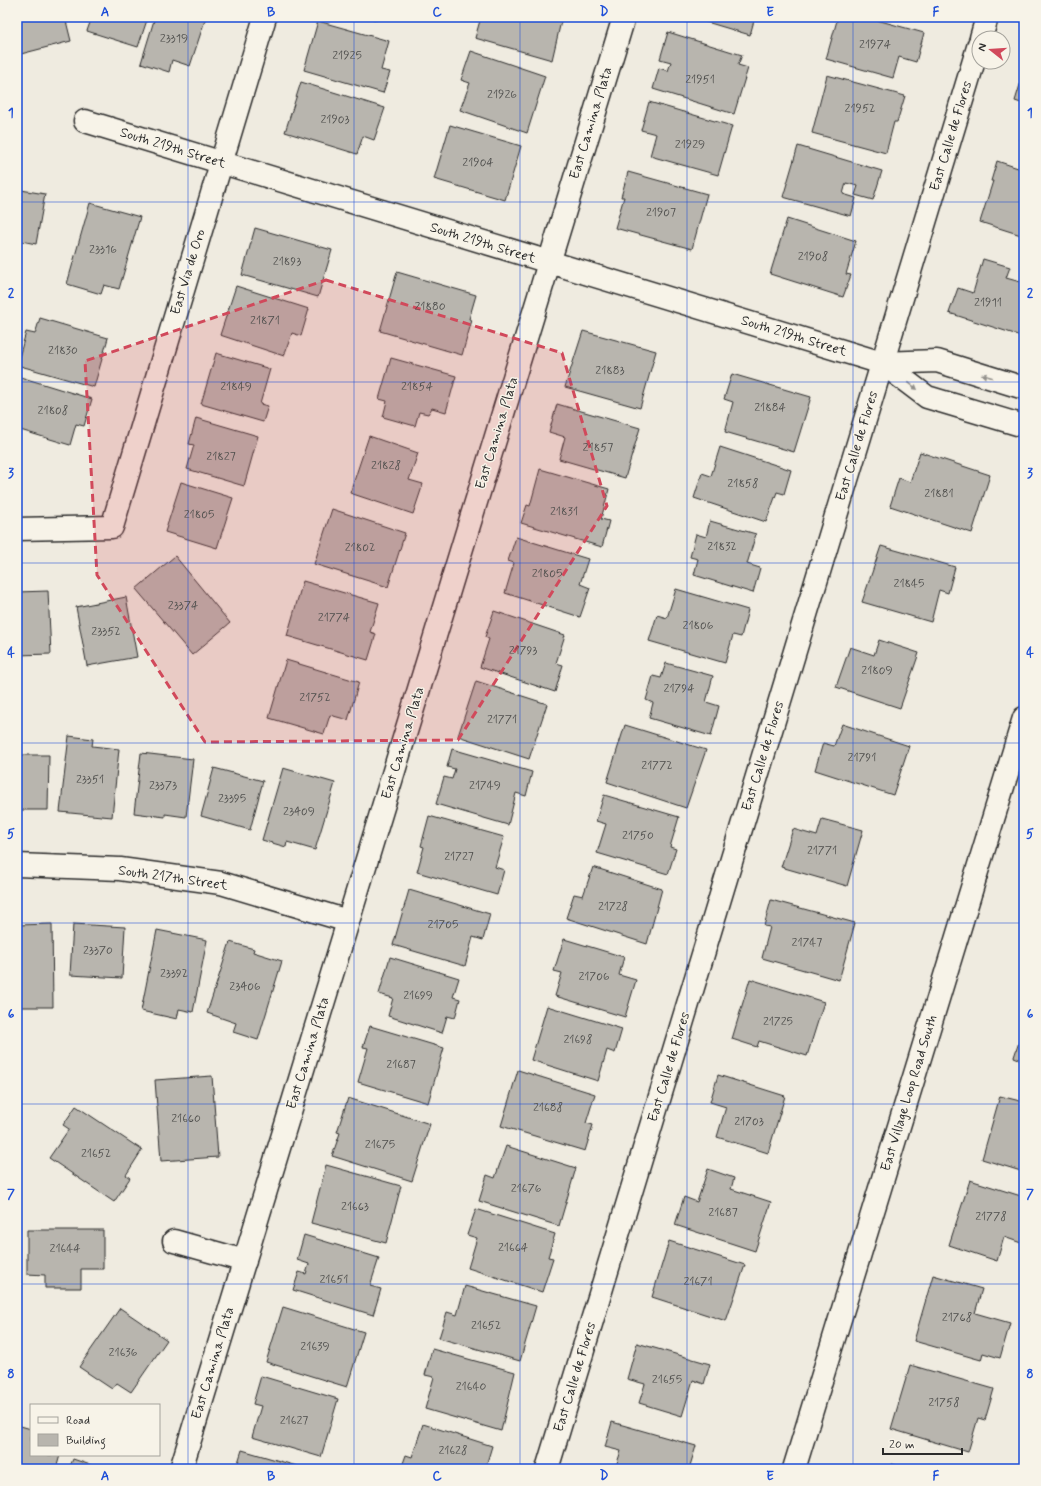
<svg xmlns="http://www.w3.org/2000/svg" width="1041" height="1486" viewBox="0 0 1041 1486" font-family="Mynerve,sans-serif">
<style>
.building{fill:#b8b5ae;stroke:#2b2b2b}
.lines{fill:none;stroke-linecap:round;stroke-linejoin:round}
.street-casing{stroke:#2b2b2b;stroke-width:25}
.secondary-casing{stroke:#2b2b2b;stroke-width:25}
.street{stroke:#f7f3e8;stroke-width:22}
.secondary{stroke:#f7f3e8;stroke-width:22}
.oneway{fill:#918f8a}
.marked{fill:#d1495b;fill-opacity:0.2;stroke:#d1495b;stroke-width:3;stroke-dasharray:8 5;stroke-linejoin:round}
.grid{fill:none;stroke:#1d4ed8;stroke-width:1;stroke-opacity:0.55}
.labels{text-anchor:middle;dominant-baseline:central;stroke-width:3;stroke-linejoin:round;paint-order:stroke}
.number-label{font-size:12px;fill:#4e4e4c}
.street-label{font-size:14px;fill:#2b2b2b;stroke:#f7f3e8}
.neatline{fill:none;stroke:#1d4ed8;stroke-width:1.5}
.grid-label{font-size:13px;text-anchor:middle;font-weight:bold;fill:#1d4ed8}
</style>
<rect width="100%" height="100%" fill="#efebe0"/>
<filter id="ink" filterUnits="userSpaceOnUse"><feTurbulence type="fractalNoise" baseFrequency=".025" numOctaves="2"/><feDisplacementMap in="SourceGraphic" scale="8" xChannelSelector="R" yChannelSelector="G"/><feConvolveMatrix kernelMatrix="1 2 1 2 8 2 1 2 1" color-interpolation-filters="sRGB"/></filter>
<g filter="url(#ink)">
<g class="building">
<polygon points="17,17 65,17 71,41 17,55"/>
<polygon points="92,17 148,17 138,47 87,31"/>
<polygon points="155,17 206,17 190,66 172,60 169,72 141,63"/>
<polygon points="367,17 378,17 377,20"/>
<polygon points="481,17 562,17 552,60 475,38"/>
<polygon points="690,17 755,17 750,35"/>
<polygon points="838,17 866,17 924,33 916,62 899,57 893,78 826,59"/>
<polygon points="318,21 389,41 381,70 390,72 383,93 304,70"/>
<polygon points="668,32 742,55 738,65 748,68 734,114 653,89 659,68 668,71 671,62 660,59"/>
<polygon points="471,51 545,76 527,133 460,110 470,83 461,80"/>
<polygon points="827,75 905,96 897,122 894,122 886,153 812,133"/>
<polygon points="1023,75 1024,75 1024,104 1015,101"/>
<polygon points="301,82 385,108 374,140 363,136 357,154 285,132"/>
<polygon points="649,102 732,126 718,175 650,156 656,134 641,130"/>
<polygon points="450,125 521,146 505,200 434,179"/>
<polygon points="1024,128 1024,141 1020,140"/>
<polygon points="798,146 882,171 873,200 855,195 858,186 846,183 843,194 856,198 851,216 783,197"/>
<polygon points="997,161 1024,170 1024,236 980,222 993,181 991,181"/>
<polygon points="628,172 707,194 692,249 615,228 624,197 621,197"/>
<polygon points="17,184 22,185 21,190 45,194 36,244 17,240"/>
<polygon points="90,203 140,217 119,289 104,285 101,294 67,284"/>
<polygon points="787,219 856,241 846,274 851,275 843,297 770,274"/>
<polygon points="255,228 332,250 318,297 242,275"/>
<polygon points="983,259 1010,267 1006,278 1024,283 1024,337 949,313 958,288 973,293"/>
<polygon points="397,272 476,295 469,319 472,320 462,355 380,331"/>
<polygon points="236,286 309,309 301,336 292,333 284,356 220,335"/>
<polygon points="40,318 108,338 94,387 17,365 26,332 35,334"/>
<polygon points="583,331 656,351 640,408 565,387"/>
<polygon points="216,353 270,369 260,404 268,406 263,422 201,404"/>
<polygon points="391,358 456,376 446,412 432,408 428,414 419,412 415,426 383,417 387,401 379,399"/>
<polygon points="732,374 811,397 794,452 725,432 733,402 724,399"/>
<polygon points="17,376 92,399 84,426 76,424 70,445 17,429"/>
<polygon points="557,404 640,428 625,478 559,459 565,437 549,432"/>
<polygon points="196,418 258,436 244,486 187,469 194,445 189,444"/>
<polygon points="369,436 418,453 409,480 423,484 413,514 350,493"/>
<polygon points="720,447 791,470 784,494 777,492 766,522 694,498 702,473 711,476"/>
<polygon points="920,452 990,475 972,533 890,506 899,478 910,482"/>
<polygon points="540,469 609,489 601,519 609,521 602,547 521,523 527,505 530,506"/>
<polygon points="181,482 233,498 217,548 165,532"/>
<polygon points="332,509 405,533 388,587 314,564"/>
<polygon points="710,521 756,534 747,564 760,568 753,593 694,575 698,559 690,557 696,534 706,537"/>
<polygon points="516,537 588,559 580,584 590,588 580,617 505,593 514,563 508,561"/>
<polygon points="881,546 955,567 948,593 939,590 931,622 862,602"/>
<polygon points="175,556 230,623 192,655 136,589"/>
<polygon points="303,581 379,603 370,632 376,634 368,660 287,636"/>
<polygon points="676,589 748,610 741,637 733,635 725,663 649,641 657,615 667,618"/>
<polygon points="48,591 51,654 17,655 17,592"/>
<polygon points="126,597 137,657 87,666 76,607"/>
<polygon points="494,611 565,635 556,663 563,665 555,692 480,667 489,639 485,637"/>
<polygon points="879,640 919,653 900,708 836,687 850,647 874,655"/>
<polygon points="286,660 359,682 348,720 330,715 324,734 269,718"/>
<polygon points="666,663 713,676 706,702 719,706 711,736 649,718 653,703 646,700 653,676 661,678"/>
<polygon points="476,681 547,704 529,759 458,736"/>
<polygon points="842,724 909,746 893,795 815,770 823,743 834,746"/>
<polygon points="625,725 706,750 686,808 607,782"/>
<polygon points="69,736 93,739 92,746 119,749 112,817 60,812"/>
<polygon points="452,749 532,772 526,796 516,793 508,825 436,804 444,777 452,779 455,769 447,767"/>
<polygon points="141,753 193,759 186,817 165,814 165,817 134,813"/>
<polygon points="17,755 49,755 48,810 17,810"/>
<polygon points="214,768 263,781 250,830 201,816"/>
<polygon points="283,768 335,783 315,850 287,842 286,847 262,840"/>
<polygon points="604,795 679,817 670,847 676,849 668,874 597,853 606,824 596,821"/>
<polygon points="429,816 504,837 495,867 504,870 497,895 417,872 424,847 421,846"/>
<polygon points="822,819 863,830 847,886 781,867 793,829 817,836"/>
<polygon points="593,867 662,889 647,944 566,918 574,894 583,896"/>
<polygon points="409,890 490,914 483,940 473,937 465,966 393,945"/>
<polygon points="771,900 855,923 839,980 762,958 770,927 764,926"/>
<polygon points="52,924 53,1007 17,1007 17,925"/>
<polygon points="73,924 125,927 122,978 70,975"/>
<polygon points="157,930 207,940 193,1012 179,1009 177,1019 141,1011"/>
<polygon points="564,939 624,957 619,975 636,980 625,1017 555,996 562,973 554,971"/>
<polygon points="230,942 254,949 253,952 282,961 258,1040 233,1032 236,1023 207,1013"/>
<polygon points="390,957 459,978 453,997 460,999 455,1018 447,1016 442,1033 388,1016 393,998 379,994"/>
<polygon points="750,979 824,1002 807,1056 759,1041 757,1047 732,1039"/>
<polygon points="547,1006 622,1029 615,1053 607,1050 598,1081 531,1060"/>
<polygon points="370,1026 444,1048 428,1103 358,1082 368,1048 363,1047"/>
<polygon points="1024,1027 1024,1061 1014,1057"/>
<polygon points="518,1070 595,1094 586,1123 593,1125 585,1151 501,1126"/>
<polygon points="718,1075 785,1096 768,1153 717,1137 726,1107 710,1102"/>
<polygon points="212,1076 218,1157 161,1161 155,1080"/>
<polygon points="1000,1096 1024,1102 1024,1172 982,1159"/>
<polygon points="348,1098 430,1124 412,1181 332,1156 340,1133 337,1132"/>
<polygon points="76,1106 142,1150 126,1175 130,1178 114,1202 49,1158 69,1129 63,1125"/>
<polygon points="506,1146 576,1168 559,1226 479,1201 487,1175 495,1178"/>
<polygon points="326,1165 401,1186 386,1243 311,1223"/>
<polygon points="708,1169 734,1178 731,1189 771,1202 755,1251 675,1225 684,1197 697,1202"/>
<polygon points="970,1180 1024,1197 1024,1244 1004,1237 997,1261 949,1245"/>
<polygon points="476,1209 555,1234 548,1257 553,1258 542,1292 468,1268 477,1238 467,1235"/>
<polygon points="27,1230 103,1230 103,1269 81,1269 81,1288 45,1288 45,1275 27,1274"/>
<polygon points="304,1235 379,1258 370,1286 381,1289 373,1315 293,1290 299,1272 306,1274 309,1264 297,1260"/>
<polygon points="669,1241 745,1265 726,1321 652,1297"/>
<polygon points="933,1275 982,1289 975,1313 1010,1323 1000,1358 983,1353 981,1360 914,1341"/>
<polygon points="465,1286 536,1306 520,1361 439,1338 447,1312 457,1315"/>
<polygon points="283,1307 364,1332 347,1387 266,1362"/>
<polygon points="120,1308 167,1340 131,1392 117,1383 112,1389 79,1367"/>
<polygon points="637,1343 710,1364 704,1384 693,1380 682,1416 639,1403 645,1384 627,1379"/>
<polygon points="432,1349 515,1372 501,1431 425,1409 434,1377 425,1375"/>
<polygon points="910,1365 994,1389 985,1420 978,1418 968,1452 891,1429"/>
<polygon points="261,1376 338,1399 321,1457 252,1437 261,1406 253,1404"/>
<polygon points="612,1422 696,1446 689,1469 615,1469 621,1451 605,1447"/>
<polygon points="423,1424 492,1446 485,1469 401,1469 406,1455 412,1457"/>
<polygon points="17,1425 31,1429 31,1455 60,1455 56,1469 17,1469"/>
<polygon points="242,1450 307,1469 236,1469"/>
<polygon points="73,1459 102,1469 69,1469"/>
<polygon points="892,1464 908,1469 891,1469"/>
</g>
<g class="lines">
<g class="street-casing">
<g id="street">
<polyline points="981,38 987,17"/>
<polyline points="85,121 882,363 937,361 1024,388"/>
<polyline points="882,363 927,397 1024,426"/>
<polyline points="17,529 112,527 265,17"/>
<polyline points="17,865 120,869 221,883 348,921"/>
<polyline points="174,1241 245,1261"/>
<polyline points="181,1469 624,17"/>
<polyline points="547,1469 979,44"/>
</g>
</g>
<g class="secondary-casing">
<polyline id="secondary" points="794,1469 1024,718"/>
</g>
<use href="#street" class="street"/>
<use href="#secondary" class="secondary"/>
</g>
<defs><path id="oneway-solid" d="M-6-.8H1V-3.2L6.5 0L1 3.2V.8H-6Z"/></defs>
<g class="oneway">
<use href="#oneway-solid" transform="translate(987 376) rotate(-163)"/>
<use href="#oneway-solid" transform="translate(913 386) rotate(38)"/>
</g>
</g>
<path class="marked" d="M326,280L562,353L607,506L458,740L205,742L97,575L85,361Z"/>
<path class="grid" d="M188,17V1469M354,17V1469M520,17V1469M687,17V1469M853,17V1469M17,202H1024M17,382H1024M17,563H1024M17,743H1024M17,923H1024M17,1104H1024M17,1284H1024"/>
<g class="labels">
<g class="number-label">
<text x="174" y="39">23319</text>
<text x="875" y="45">21974</text>
<text x="347" y="56">21925</text>
<text x="700" y="80">21951</text>
<text x="502" y="95">21926</text>
<text x="860" y="109">21952</text>
<text x="335" y="120">21903</text>
<text x="690" y="145">21929</text>
<text x="478" y="163">21904</text>
<text x="661" y="213">21907</text>
<text x="103" y="250">23316</text>
<text x="813" y="257">21908</text>
<text x="287" y="262">21893</text>
<text x="988" y="303">21911</text>
<text x="430" y="307">21880</text>
<text x="265" y="321">21871</text>
<text x="63" y="351">21830</text>
<text x="610" y="371">21883</text>
<text x="236" y="387">21849</text>
<text x="417" y="387">21854</text>
<text x="770" y="408">21884</text>
<text x="53" y="411">21808</text>
<text x="598" y="448">21857</text>
<text x="221" y="457">21827</text>
<text x="386" y="466">21828</text>
<text x="743" y="484">21858</text>
<text x="939" y="494">21881</text>
<text x="564" y="512">21831</text>
<text x="199" y="515">21805</text>
<text x="722" y="547">21832</text>
<text x="360" y="548">21802</text>
<text x="547" y="574">21805</text>
<text x="909" y="584">21845</text>
<text x="183" y="606">23374</text>
<text x="334" y="618">21774</text>
<text x="698" y="626">21806</text>
<text x="106" y="632">23352</text>
<text x="523" y="651">21793</text>
<text x="877" y="671">21809</text>
<text x="679" y="689">21794</text>
<text x="315" y="698">21752</text>
<text x="502" y="720">21771</text>
<text x="862" y="758">21791</text>
<text x="657" y="766">21772</text>
<text x="90" y="780">23351</text>
<text x="163" y="786">23373</text>
<text x="485" y="786">21749</text>
<text x="232" y="799">23395</text>
<text x="299" y="812">23409</text>
<text x="638" y="836">21750</text>
<text x="822" y="851">21771</text>
<text x="459" y="857">21727</text>
<text x="613" y="907">21728</text>
<text x="443" y="925">21705</text>
<text x="807" y="943">21747</text>
<text x="98" y="951">23370</text>
<text x="174" y="974">23392</text>
<text x="594" y="977">21706</text>
<text x="245" y="987">23406</text>
<text x="418" y="996">21699</text>
<text x="778" y="1022">21725</text>
<text x="578" y="1040">21698</text>
<text x="401" y="1065">21687</text>
<text x="548" y="1108">21688</text>
<text x="186" y="1119">21660</text>
<text x="749" y="1122">21703</text>
<text x="380" y="1145">21675</text>
<text x="96" y="1154">21652</text>
<text x="526" y="1189">21676</text>
<text x="355" y="1207">21663</text>
<text x="723" y="1213">21687</text>
<text x="991" y="1217">21778</text>
<text x="513" y="1248">21664</text>
<text x="65" y="1249">21644</text>
<text x="334" y="1280">21651</text>
<text x="698" y="1282">21671</text>
<text x="957" y="1318">21768</text>
<text x="486" y="1326">21652</text>
<text x="315" y="1347">21639</text>
<text x="123" y="1353">21636</text>
<text x="667" y="1380">21655</text>
<text x="471" y="1387">21640</text>
<text x="944" y="1403">21758</text>
<text x="294" y="1421">21627</text>
<text x="453" y="1451">21628</text>
</g>
<g class="street-label">
<text transform="translate(591 123) rotate(-73)">East Camina Plata</text>
<text transform="translate(951 136) rotate(-73)">East Calle de Flores</text>
<text transform="translate(173 148) rotate(17)">South 219th Street</text>
<text transform="translate(483 243) rotate(17)">South 219th Street</text>
<text transform="translate(188 272) rotate(-73)">East Via de Oro</text>
<text transform="translate(794 336) rotate(17)">South 219th Street</text>
<text transform="translate(497 433) rotate(-73)">East Camina Plata</text>
<text transform="translate(857 446) rotate(-73)">East Calle de Flores</text>
<text transform="translate(403 743) rotate(-73)">East Camina Plata</text>
<text transform="translate(763 756) rotate(-73)">East Calle de Flores</text>
<text transform="translate(173 878) rotate(8)">South 217th Street</text>
<text transform="translate(308 1053) rotate(-73)">East Camina Plata</text>
<text transform="translate(669 1067) rotate(-73)">East Calle de Flores</text>
<text transform="translate(909 1093) rotate(-73)">East Village Loop Road South</text>
<text transform="translate(213 1363) rotate(-73)">East Camina Plata</text>
<text transform="translate(575 1377) rotate(-73)">East Calle de Flores</text>
</g>
</g>
<rect width="1041" height="1486" fill="none" stroke="#f7f3e8" stroke-width="44"/>
<rect x="30" y="1404" width="130" height="52" fill="#f7f3e8" stroke="#a5a39c"/>
<rect x="38" y="1417" width="20" height="6" fill="#f7f3e8" stroke="#a5a39c"/>
<text x="66" y="1424" font-size="12" fill="#2b2b2b">Road</text>
<rect x="38" y="1434" width="20" height="12" fill="#b8b5ae" stroke="#a5a39c"/>
<text x="66" y="1444" font-size="12" fill="#2b2b2b">Building</text>
<g transform="translate(991 50) rotate(287)"><circle r="19" fill="#f7f3e8" stroke="#a5a39c"/>
<path d="M0-3L7 15L0 10L-7 15Z" fill="#d1495b"/>
<text y="-6" font-size="11" font-weight="bold" text-anchor="middle" fill="#2b2b2b">N</text>
</g>
<path d="M883 1448v6h79v-6" fill="none" stroke="#2b2b2b" stroke-width="2"/>
<text x="889" y="1448" font-size="12" fill="#2b2b2b" stroke="#f7f3e8" stroke-width="3" paint-order="stroke">20 m</text>
<rect x="22" y="22" width="997" height="1442" class="neatline"/>
<g class="grid-label">
<text x="105" y="16">A</text>
<text x="271" y="16">B</text>
<text x="437" y="16">C</text>
<text x="604" y="16">D</text>
<text x="770" y="16">E</text>
<text x="936" y="16">F</text>
<text x="11" y="117">1</text>
<text x="1030" y="117">1</text>
<text x="11" y="297">2</text>
<text x="1030" y="297">2</text>
<text x="11" y="477">3</text>
<text x="1030" y="477">3</text>
<text x="11" y="657">4</text>
<text x="1030" y="657">4</text>
<text x="11" y="838">5</text>
<text x="1030" y="838">5</text>
<text x="11" y="1018">6</text>
<text x="1030" y="1018">6</text>
<text x="11" y="1198">7</text>
<text x="1030" y="1198">7</text>
<text x="11" y="1378">8</text>
<text x="1030" y="1378">8</text>
<text x="105" y="1480">A</text>
<text x="271" y="1480">B</text>
<text x="437" y="1480">C</text>
<text x="604" y="1480">D</text>
<text x="770" y="1480">E</text>
<text x="936" y="1480">F</text>
</g>
</svg>
